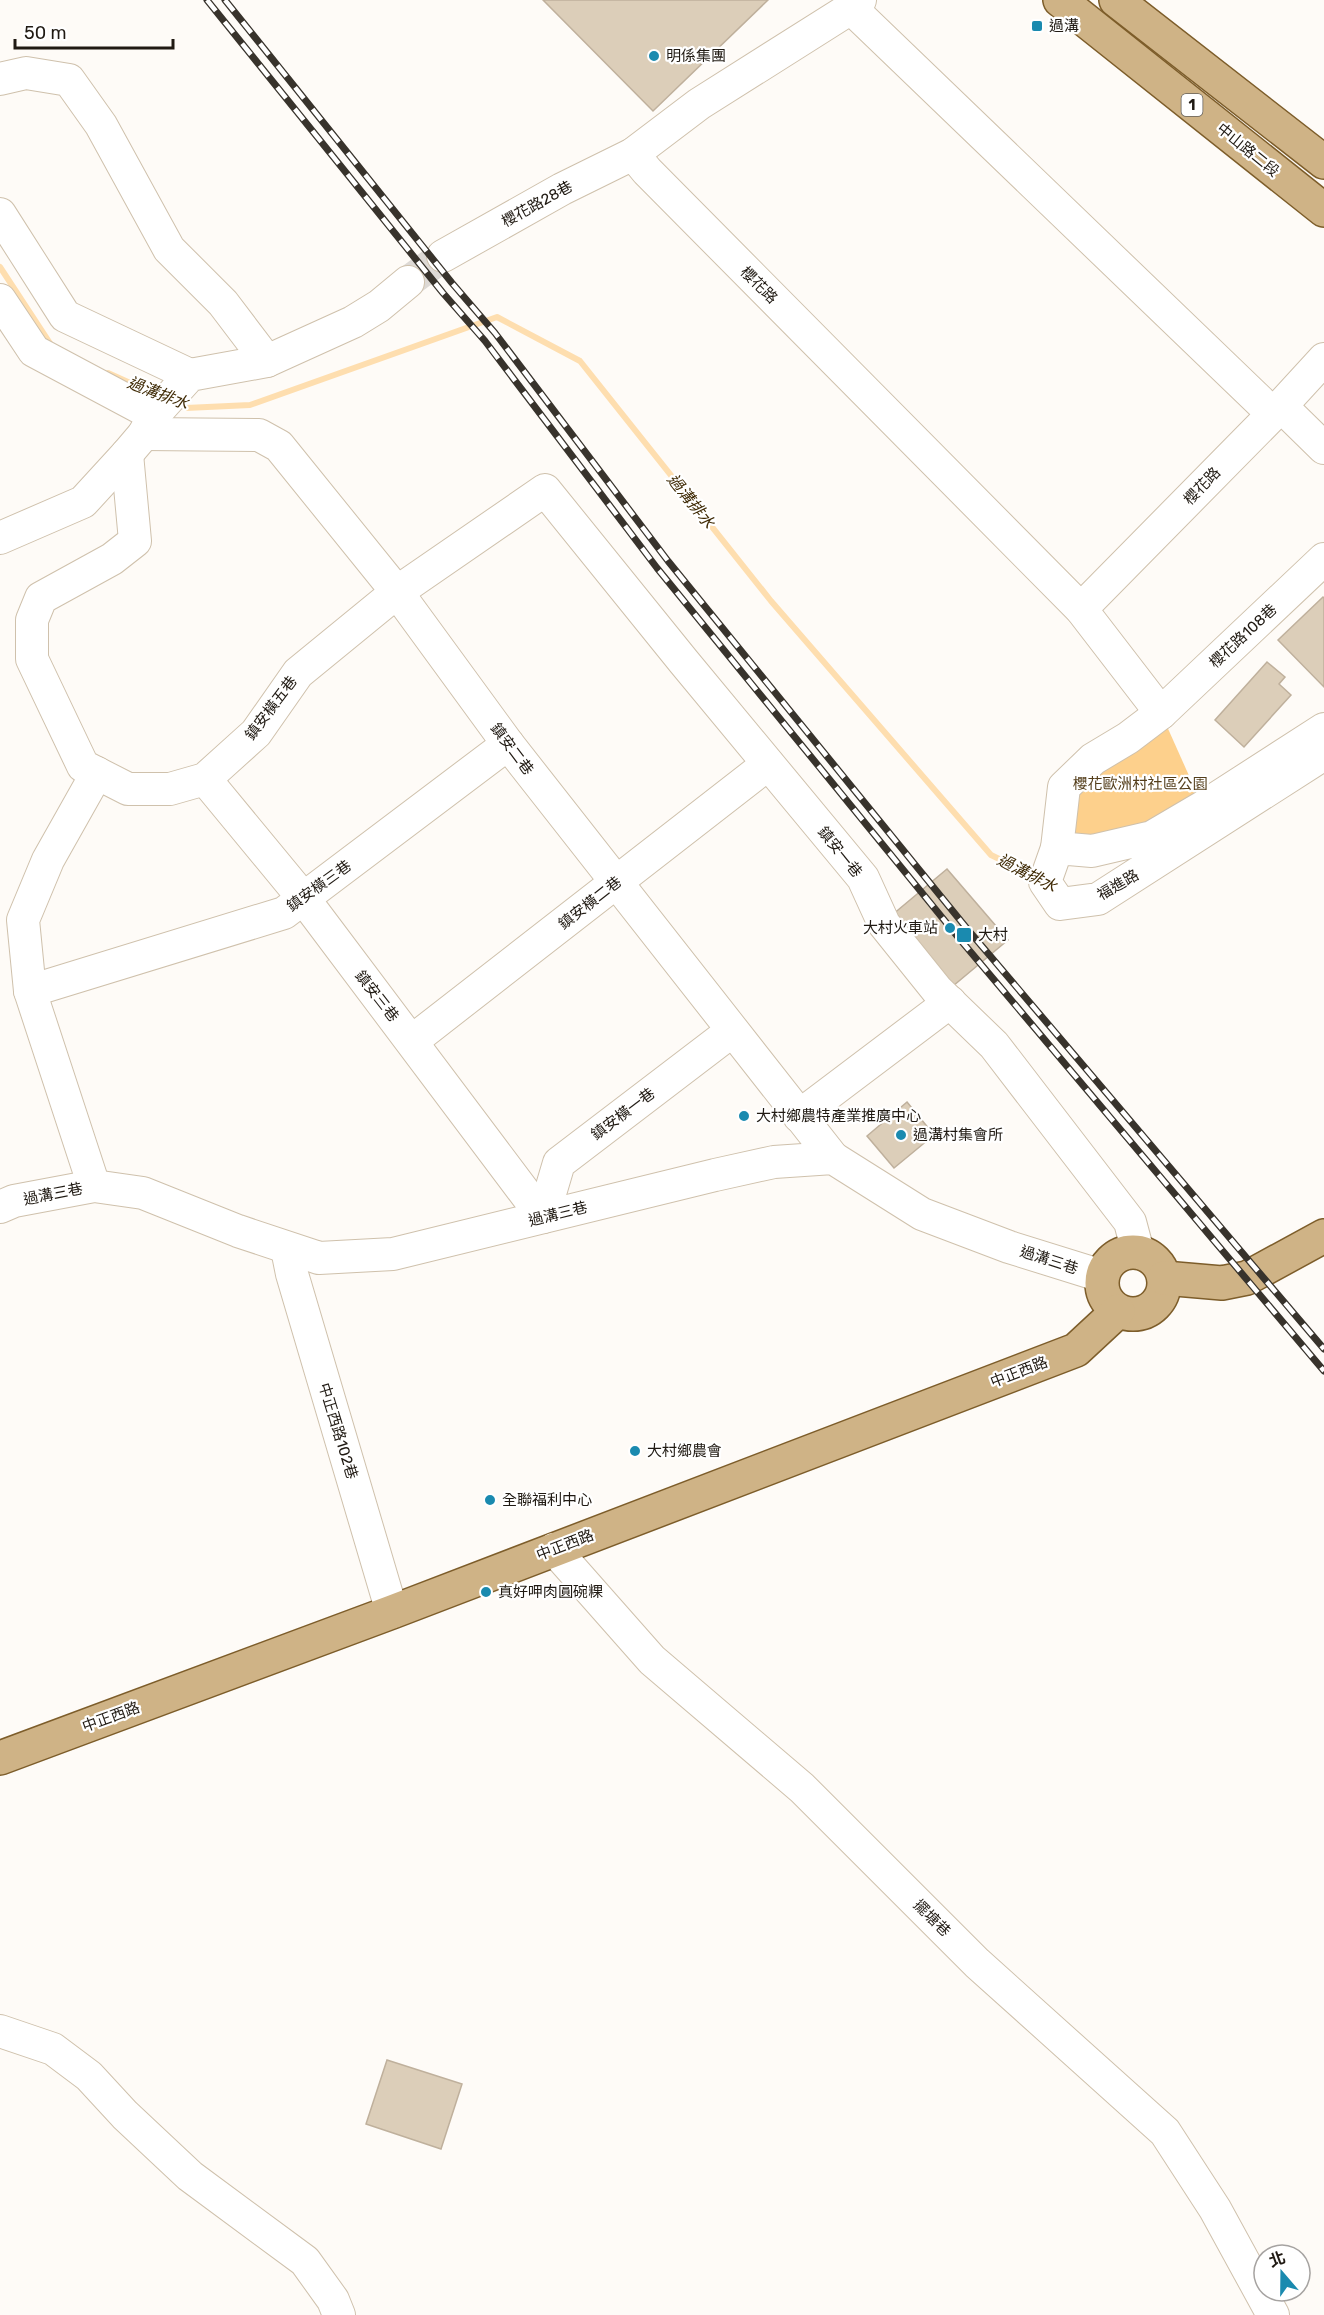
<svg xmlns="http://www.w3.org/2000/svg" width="1324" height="2315" viewBox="0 0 1324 2315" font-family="Rubik,'Noto Sans TC',sans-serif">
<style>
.green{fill:#fdd08c}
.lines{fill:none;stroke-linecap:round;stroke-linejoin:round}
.stream{stroke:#fedeaf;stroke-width:6}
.building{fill:#dcceb9;stroke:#bfb09c;stroke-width:1.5}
.minor-tunnel{stroke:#ddd9d5;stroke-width:32;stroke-dasharray:32 16;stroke-linecap:butt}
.minor-casing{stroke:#cfc1ac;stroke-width:34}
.major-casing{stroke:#7d5d2a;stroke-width:36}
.minor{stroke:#fff;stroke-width:32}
.major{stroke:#cfb386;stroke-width:33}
.rail-casing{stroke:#38332c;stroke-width:7}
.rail{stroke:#fff;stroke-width:4.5;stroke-dasharray:14;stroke-linecap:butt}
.poi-dot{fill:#1a8aaf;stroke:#fff;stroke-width:2}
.labels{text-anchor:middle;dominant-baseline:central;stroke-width:4.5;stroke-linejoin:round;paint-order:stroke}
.shield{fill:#fff;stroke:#635f5a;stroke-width:1.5}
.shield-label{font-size:14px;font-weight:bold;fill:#201a13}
.poi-label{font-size:15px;fill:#201a13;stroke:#fff;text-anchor:start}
.street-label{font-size:15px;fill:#201a13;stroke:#fff}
.park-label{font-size:15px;fill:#543e1b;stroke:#fff}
.water-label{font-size:16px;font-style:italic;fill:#3f2a05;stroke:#fff}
</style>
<rect width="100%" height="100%" fill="#fefbf7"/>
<polygon class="green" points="1161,713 1203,807 1057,848 1064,787"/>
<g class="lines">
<g class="stream">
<polyline points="0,267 53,348"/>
<polyline points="108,373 159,396"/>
<polyline points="177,403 186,408 250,405 497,317 580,361 771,601 991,855 1036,877"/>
</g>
</g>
<g class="building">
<polygon points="543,0 768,0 653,111"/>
<polygon points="1323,597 1324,598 1324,687 1278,640"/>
<polygon points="1267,662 1285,677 1279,684 1291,695 1244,747 1215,720"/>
<polygon points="947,869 1008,940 953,986 892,915"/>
<polygon points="907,1102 934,1135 894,1168 867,1136"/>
<polygon points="387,2060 462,2084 441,2149 366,2124"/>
</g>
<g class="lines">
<polyline class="minor-tunnel" points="408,282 443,256"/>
<g class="minor-casing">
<g id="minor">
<polyline points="851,8 1273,414"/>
<polyline points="0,79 26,73 69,80 101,125 169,249 223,303 267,361 190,375 154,415 144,434 127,454 83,502 0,538"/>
<polyline points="633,154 647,171 1081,609 1161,713"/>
<polyline points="0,214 65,316 190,375"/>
<polyline points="443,256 562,189 633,154 699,104 851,8 860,0"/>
<polyline points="0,300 34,351 154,415"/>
<polyline points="267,361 353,322 379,306 408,282"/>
<polyline points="1281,406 1324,448"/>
<polyline points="144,434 259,435 279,446 397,592 508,744 833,1158"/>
<polyline points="127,454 135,541 112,559 41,598 32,620 32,659 83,766 128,789 170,789 205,779 256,733 298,673 397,592 545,490 684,662 863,878 884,924 937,990 994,1045 1130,1222 1138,1252"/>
<polyline points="1081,609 1281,406 1324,359"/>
<polyline points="1324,729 1203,807 1152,837 1092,851 1057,848 1045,882 1060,904 1098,899 1324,754"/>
<polyline points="205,779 304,899 543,1217"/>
<polyline points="1057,848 1064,787 1093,759 1128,738 1161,713 1324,559"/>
<polyline points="30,991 284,913 508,744"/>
<polyline points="412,1041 768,764"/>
<polyline points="799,1116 950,1002"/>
<polyline points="94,1186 30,991 23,920 48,860 97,773"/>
<polyline points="0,1207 14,1201 94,1186 143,1193 238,1231 319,1258 393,1254 715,1175 774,1162 833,1158 922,1214 1009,1247 1102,1276"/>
<polyline points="543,1217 559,1163 732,1031"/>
<polyline points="287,1249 292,1274 392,1612"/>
<polyline points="554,1549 652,1660 802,1788 977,1963 1165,2132 1215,2209 1273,2315"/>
<polyline points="0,2031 53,2049 89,2076 125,2115 190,2176 305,2261 333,2300 339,2315"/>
</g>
</g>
<g class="major-casing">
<g id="major">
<polyline points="1060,0 1324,210"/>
<polyline points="1116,0 1324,162"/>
<circle cx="1133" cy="1283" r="31"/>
<polyline points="1164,1278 1222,1283 1247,1278 1324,1236"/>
<polyline points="0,1758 392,1612 1076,1350 1118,1311"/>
</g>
</g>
<use href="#minor" class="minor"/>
<use href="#major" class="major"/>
<g class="rail-casing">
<g id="rail">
<polyline points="207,0 443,293 485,341 657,568 958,937 1324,1371"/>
<polyline points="225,0 452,283 495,333 668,561 969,931 1324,1349"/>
</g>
</g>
<use href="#rail" class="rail"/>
</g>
<g class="poi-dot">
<rect x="1031" y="20" width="12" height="12" rx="3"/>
<circle cx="654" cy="56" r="6"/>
<circle cx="950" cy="928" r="6"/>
<rect x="956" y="927" width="16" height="16" rx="3"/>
<circle cx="744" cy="1116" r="6"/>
<circle cx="901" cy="1135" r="6"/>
<circle cx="635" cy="1451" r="6"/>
<circle cx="490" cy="1500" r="6"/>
<circle cx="486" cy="1592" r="6"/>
</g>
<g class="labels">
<rect class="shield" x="1181.5" y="94" width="21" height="22" rx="4.5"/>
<g class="shield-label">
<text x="1192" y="105">1</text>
</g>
<g class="poi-label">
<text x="1049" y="26">過溝</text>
<text x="666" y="56">明係集團</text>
<text x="938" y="928" text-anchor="end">大村火車站</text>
<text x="978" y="935">大村</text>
<text x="756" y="1116">大村鄉農特產業推廣中心</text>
<text x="913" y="1135">過溝村集會所</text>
<text x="647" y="1451">大村鄉農會</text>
<text x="502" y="1500">全聯福利中心</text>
<text x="498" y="1592">真好呷肉圓碗粿</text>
</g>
<g class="street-label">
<text transform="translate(1248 150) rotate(39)">中山路二段</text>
<text transform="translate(537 204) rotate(-29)">櫻花路28巷</text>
<text transform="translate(759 285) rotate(45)">櫻花路</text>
<text transform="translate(1202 486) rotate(-46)">櫻花路</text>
<text transform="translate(1243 636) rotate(-43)">櫻花路108巷</text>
<text transform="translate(271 708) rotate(-53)">鎮安橫五巷</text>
<text transform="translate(512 749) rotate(53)">鎮安二巷</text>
<text transform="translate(840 852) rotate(51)">鎮安一巷</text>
<text transform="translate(1118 885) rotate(-30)">福進路</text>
<text transform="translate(319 886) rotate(-36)">鎮安橫三巷</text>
<text transform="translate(590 903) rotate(-38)">鎮安橫二巷</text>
<text transform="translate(377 996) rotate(52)">鎮安三巷</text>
<text transform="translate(623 1114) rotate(-37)">鎮安橫一巷</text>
<text transform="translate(53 1194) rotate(-11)">過溝三巷</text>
<text transform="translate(558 1214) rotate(-14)">過溝三巷</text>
<text transform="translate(1049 1260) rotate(18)">過溝三巷</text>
<text transform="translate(1019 1372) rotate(-21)">中正西路</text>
<text transform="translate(338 1431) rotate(73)">中正西路102巷</text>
<text transform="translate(565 1545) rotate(-21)">中正西路</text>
<text transform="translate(111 1717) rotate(-20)">中正西路</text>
<text transform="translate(932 1918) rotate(45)">擺塘巷</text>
</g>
<g class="park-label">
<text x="1140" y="784">櫻花歐洲村社區公園</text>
</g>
<g class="water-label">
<text transform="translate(158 393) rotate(21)">過溝排水</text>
<text transform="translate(691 501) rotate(51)">過溝排水</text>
<text transform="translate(1027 873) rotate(27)">過溝排水</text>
</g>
</g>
<g transform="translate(1282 2273) rotate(340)"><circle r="28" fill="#ffffff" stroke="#a6a3a1" stroke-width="1.5"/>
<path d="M0-4.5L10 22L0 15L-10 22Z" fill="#1a8aaf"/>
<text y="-9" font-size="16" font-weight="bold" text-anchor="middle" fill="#201a13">北</text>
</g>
<path d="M15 39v9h158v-9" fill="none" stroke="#201a13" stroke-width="3"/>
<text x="24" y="39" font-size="18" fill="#201a13" stroke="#ffffff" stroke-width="4.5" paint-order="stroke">50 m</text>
</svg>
